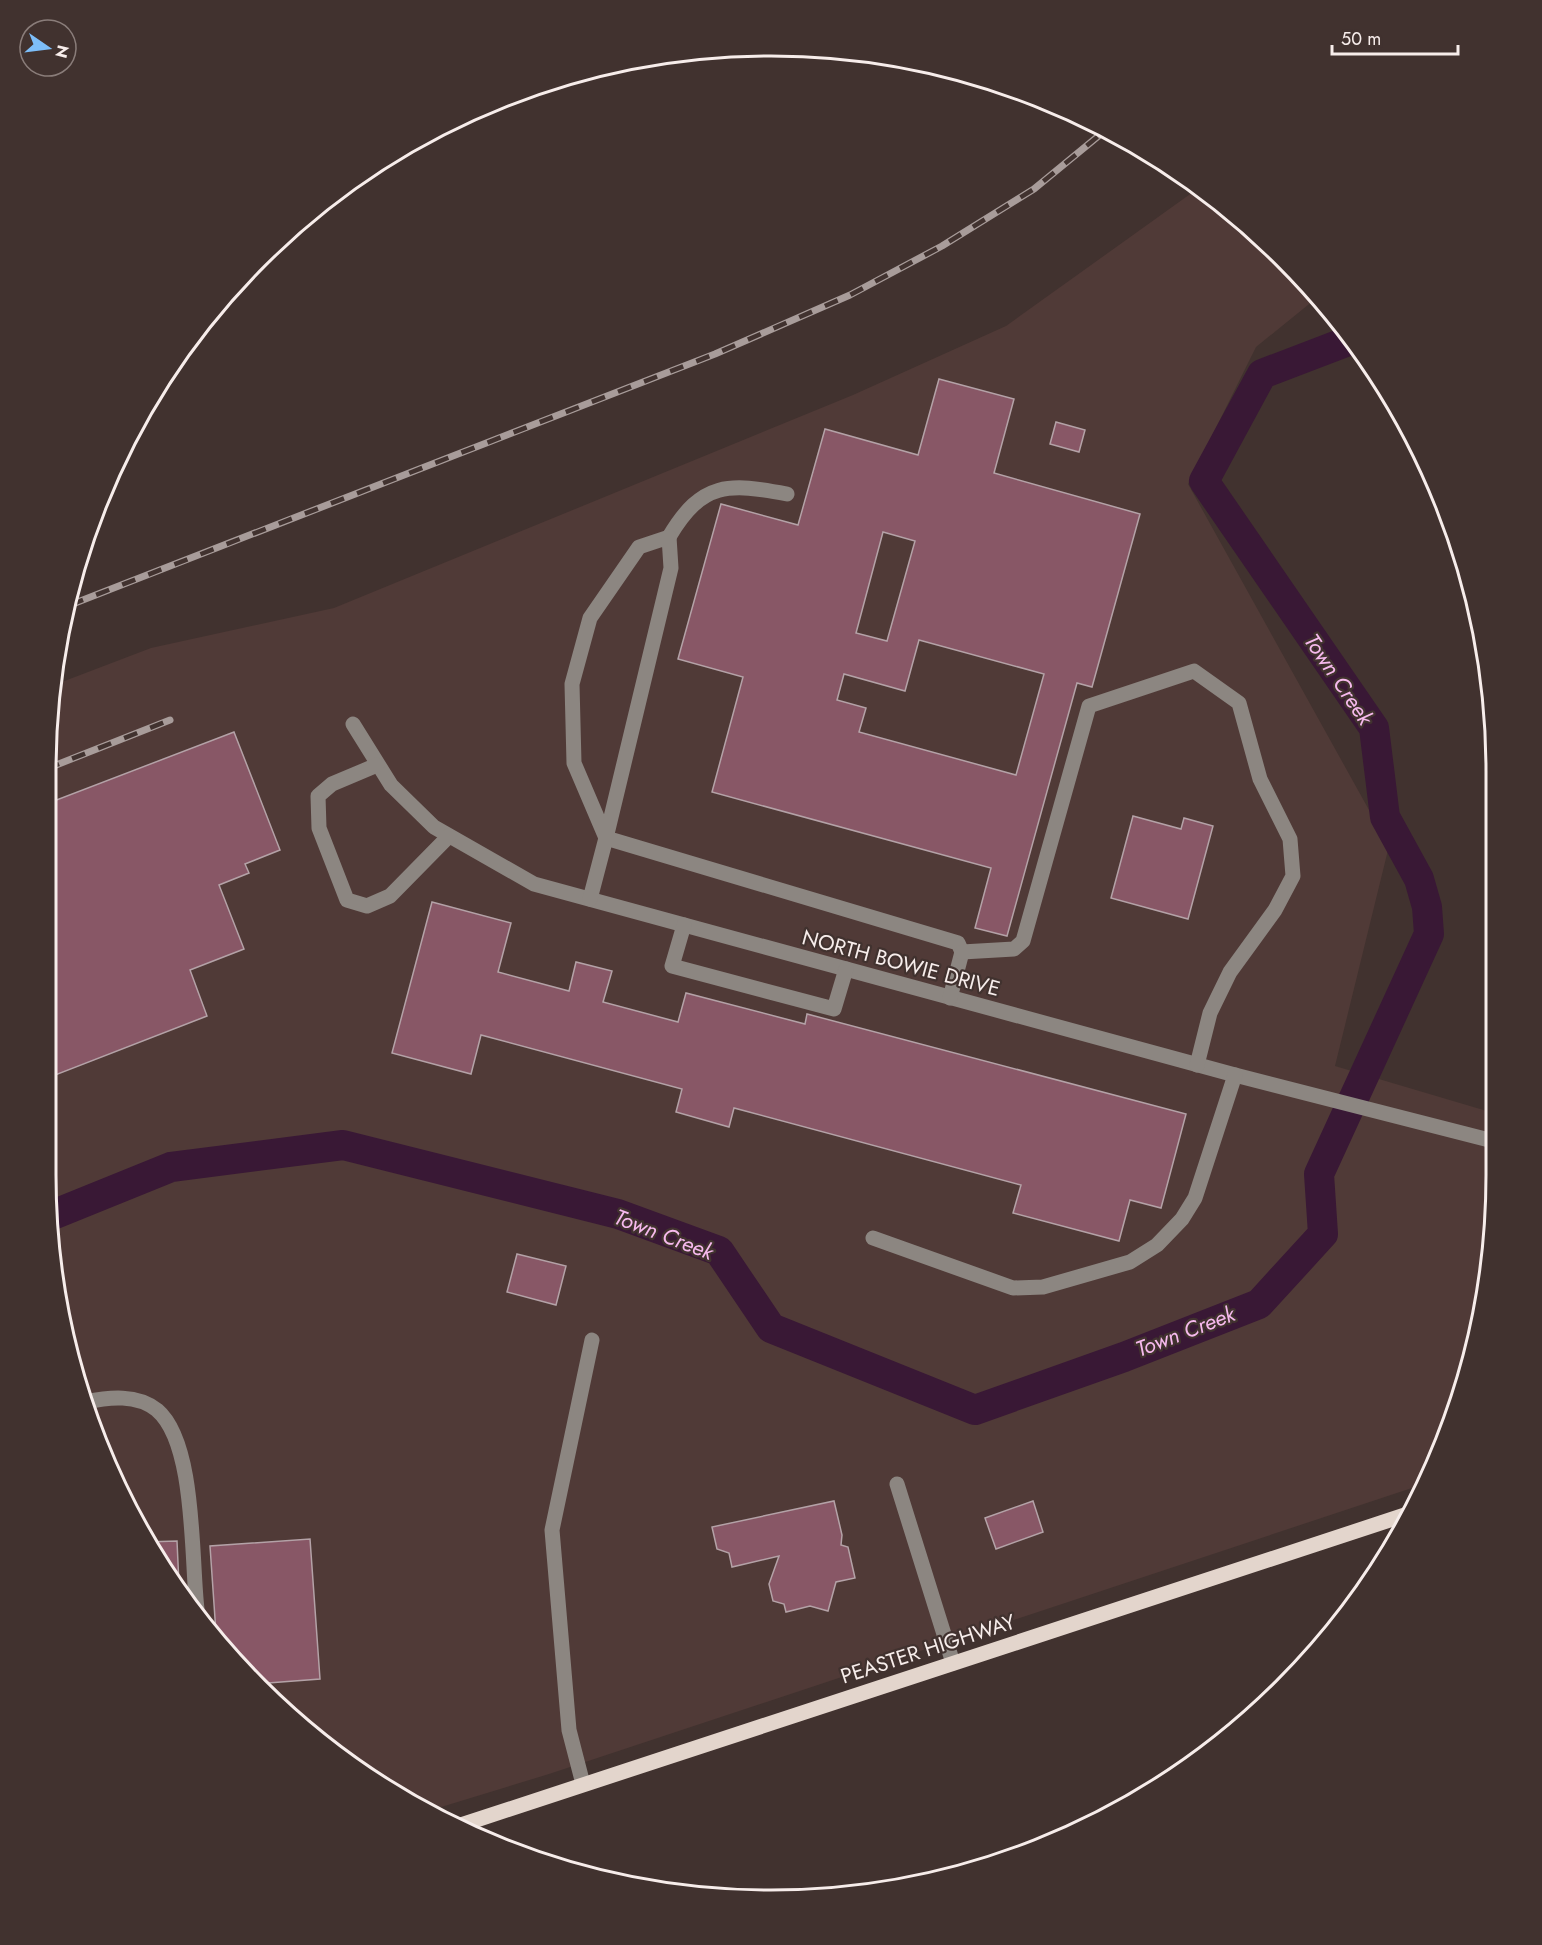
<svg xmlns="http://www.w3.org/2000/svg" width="1542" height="1945" viewBox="0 0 1542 1945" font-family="Jost,sans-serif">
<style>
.built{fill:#503a37}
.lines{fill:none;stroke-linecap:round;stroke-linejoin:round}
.river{stroke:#391835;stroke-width:30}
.building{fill:#885766;stroke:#b4a2a7;stroke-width:1.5;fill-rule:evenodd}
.minor{stroke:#8c8681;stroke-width:15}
.major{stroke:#e3d5cc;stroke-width:15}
.rail-casing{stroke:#a89c9a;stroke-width:7}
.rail{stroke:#41322f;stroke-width:4.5;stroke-dasharray:14;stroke-linecap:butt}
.labels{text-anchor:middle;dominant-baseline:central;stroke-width:4.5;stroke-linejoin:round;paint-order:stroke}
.street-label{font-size:21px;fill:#f7edeb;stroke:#41322f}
.water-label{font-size:22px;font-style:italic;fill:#f6b9ed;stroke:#41322f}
.rim{fill:none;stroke:#f7edeb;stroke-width:3}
</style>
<rect width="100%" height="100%" fill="#41322f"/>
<polygon class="built" points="1200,187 1213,195 1319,296 1256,347 1188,484 1389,846 1335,1066 1497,1114 1497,1174 1483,1315 1442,1451 1424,1484 549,1774 428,1811 408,1803 257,1687 142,1537 70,1362 45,1174 47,724 54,685 151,648 334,608 853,395 1006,326"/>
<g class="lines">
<polyline class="river" points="50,1216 171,1167 343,1145 618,1214 719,1251 771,1328 975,1410 1124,1357 1259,1304 1323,1234 1319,1174 1429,934 1427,907 1419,879 1385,817 1374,728 1204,481 1262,374 1351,340"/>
</g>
<g class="building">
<path d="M939,379L1014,399L994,473L1140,514L1092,687L1077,683L1007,936L975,928L991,868L712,792L743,677L678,659L721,504L798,525L825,429L918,455ZM883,532L915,541L887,641L856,633ZM919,640L1044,674L1016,775L859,732L866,708L837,700L844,674L905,691Z"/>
<polygon points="1056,422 1085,430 1079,452 1050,444"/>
<polygon points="234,732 280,850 245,864 249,873 219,885 244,949 190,970 207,1016 45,1079 46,804"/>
<polygon points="1133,816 1181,829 1184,818 1213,826 1188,919 1111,898"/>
<polygon points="432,902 511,923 498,972 569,991 576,962 612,971 603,1002 678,1022 686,993 805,1024 807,1014 1186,1114 1161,1208 1130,1200 1119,1241 1013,1213 1021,1185 734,1108 729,1127 676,1112 682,1089 481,1035 471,1074 392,1053"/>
<polygon points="517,1254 566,1266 556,1305 507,1292"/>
<polygon points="834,1501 842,1535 841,1545 848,1547 855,1578 836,1582 828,1611 810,1606 786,1612 784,1604 773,1601 769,1584 779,1556 732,1567 729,1553 717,1549 712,1527"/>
<polygon points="1033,1501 1043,1532 996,1549 985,1518"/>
<polygon points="310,1539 320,1679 255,1684 216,1633 210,1546"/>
<polygon points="177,1541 179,1585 146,1542"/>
</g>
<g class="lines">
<g class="minor">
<path d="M669,537C702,481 729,483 787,494"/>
<polyline points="353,724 391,785 434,827 534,884 1235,1075 1497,1142"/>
<polyline points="377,765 332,784 318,796 319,828 347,900 367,906 390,896 449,836"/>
<polyline points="590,899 606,838 574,763 572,684 590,618 639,547 669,537 671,568 606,838 958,943 962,952 950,998"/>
<polyline points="684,925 672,966 834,1009 846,969"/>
<polyline points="962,952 1014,949 1023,941 1089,706 1194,671 1239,703 1260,779 1290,839 1293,876 1275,910 1230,972 1210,1013 1197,1065"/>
<polyline points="873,1238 1013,1288 1043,1287 1130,1262 1157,1245 1182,1219 1195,1198 1235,1075"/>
<path d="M86,1402C109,1397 137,1394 157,1410C196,1443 191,1559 197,1609"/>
<polyline points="897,1484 953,1663"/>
<polyline points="583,1784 569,1730 552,1530 592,1340"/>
</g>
<polyline class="major" points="461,1825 1408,1514"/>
<g class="rail-casing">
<g id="rail">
<polyline points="70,605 715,354 850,295 942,246 1034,189 1107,129"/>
<polyline points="46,769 170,720"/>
</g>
</g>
<use href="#rail" class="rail"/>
</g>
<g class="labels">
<g class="street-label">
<text transform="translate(901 963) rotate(15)">NORTH BOWIE DRIVE</text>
<text transform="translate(928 1649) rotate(-18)">PEASTER HIGHWAY</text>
</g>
<g class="water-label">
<text transform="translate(1339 679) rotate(56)">Town Creek</text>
<text transform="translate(664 1234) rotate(21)">Town Creek</text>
<text transform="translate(1185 1331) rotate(-21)">Town Creek</text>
</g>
</g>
<path d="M0 0H1542V1945H0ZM771 56H771A715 715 0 0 1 1486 771V1175A715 715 0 0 1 771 1890H771A715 715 0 0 1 56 1175V771A715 715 0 0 1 771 56Z" fill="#41322f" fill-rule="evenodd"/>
<path class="rim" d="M771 56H771A715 715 0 0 1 1486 771V1175A715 715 0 0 1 771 1890H771A715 715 0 0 1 56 1175V771A715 715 0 0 1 771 56Z"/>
<g transform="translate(48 48) rotate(104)"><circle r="28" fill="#41322f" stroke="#8a7d7a" stroke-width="1.5"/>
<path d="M0-4.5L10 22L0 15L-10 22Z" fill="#7dbef9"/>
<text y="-9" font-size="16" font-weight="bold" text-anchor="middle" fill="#f7edeb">N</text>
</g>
<path d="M1332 45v9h126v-9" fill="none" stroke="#f7edeb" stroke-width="3"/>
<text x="1341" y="45" font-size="18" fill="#f7edeb" stroke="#41322f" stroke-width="4.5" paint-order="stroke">50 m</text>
</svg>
